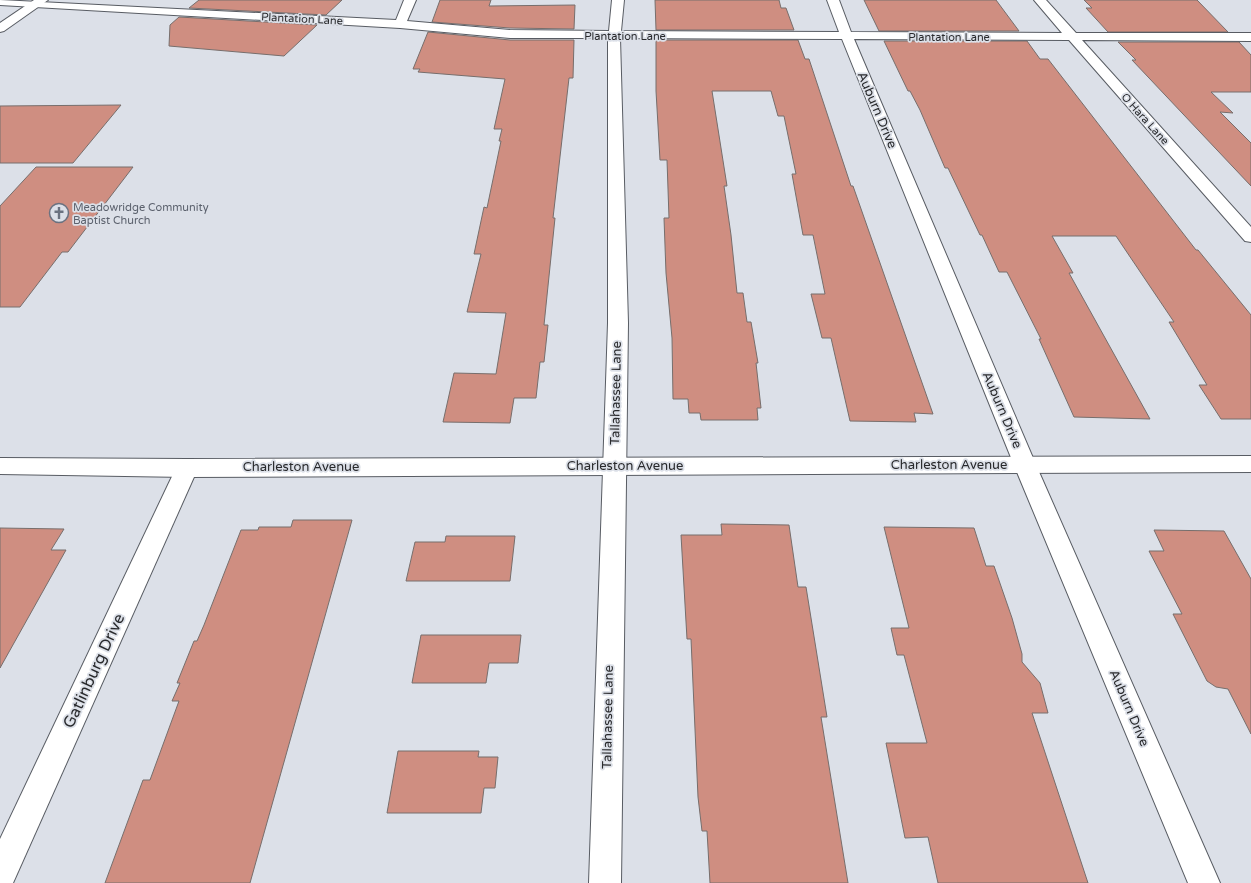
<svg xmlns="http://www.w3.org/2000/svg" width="1251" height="883" viewBox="0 0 1251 883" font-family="'Varela Round',sans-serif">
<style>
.building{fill:#cf8e81;stroke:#776e6c}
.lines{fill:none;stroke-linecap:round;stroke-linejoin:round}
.minor-casing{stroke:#585c63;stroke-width:2}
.tertiary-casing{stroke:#585c63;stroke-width:2}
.secondary-casing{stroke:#585c63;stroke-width:2}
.minor{fill:#fff;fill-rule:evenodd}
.tertiary{fill:#fff;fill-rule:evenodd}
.secondary{fill:#fff;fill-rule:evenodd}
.labels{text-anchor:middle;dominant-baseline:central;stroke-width:3.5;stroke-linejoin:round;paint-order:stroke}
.far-street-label{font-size:11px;fill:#292a2d;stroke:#dce0e8}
.far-worship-label{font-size:11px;fill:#5b616d;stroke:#dce0e8;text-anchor:start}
.street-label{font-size:13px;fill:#292a2d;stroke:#dce0e8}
.near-street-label{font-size:16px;fill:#292a2d;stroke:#dce0e8}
</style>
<rect width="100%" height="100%" fill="#dce0e8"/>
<g class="building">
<polygon points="199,0 342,0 326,15 189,8"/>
<polygon points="440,0 491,0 489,6 575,5 574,29 510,28 432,22"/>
<polygon points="655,0 779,0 781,8 786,8 794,30 656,30"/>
<polygon points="864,0 996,0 1019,31 879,31"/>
<polygon points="1084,0 1197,0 1228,32 1108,32 1086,8 1092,8"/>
<polygon points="179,17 317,25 284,56 169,46 170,25"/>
<polygon points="428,32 510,40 574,40 573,78 569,78 553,218 555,218 544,325 548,325 544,362 540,362 536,398 514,398 510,423 443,422 454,373 496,374 506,313 467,312 481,254 474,254 484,207 487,208 501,141 499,141 502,129 494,129 505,79 418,72 420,69 413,69"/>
<polygon points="656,40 798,40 805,59 809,59 851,186 853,186 933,414 914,413 916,422 850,421 831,338 822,338 811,294 825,294 813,235 803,235 792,174 796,174 784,116 778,116 771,91 712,91 727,186 724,186 731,235 737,293 743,293 747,322 751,322 758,363 756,363 761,408 757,408 758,420 701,420 700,413 689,413 688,399 673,399 672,338 666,273 664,218 669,218 667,160 660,160 656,91"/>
<polygon points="884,41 1027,41 1040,59 1048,59 1196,250 1198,250 1251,315 1251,419 1221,419 1199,385 1207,385 1169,322 1174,322 1116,236 1052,236 1073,273 1069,273 1150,419 1074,417 1039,339 1041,339 1007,272 999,272 982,235 980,235 948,168 945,168 920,110 910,91 908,91"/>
<polygon points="1118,42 1239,42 1251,55 1251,92 1211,92 1233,113 1220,112 1251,143 1251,186 1132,60 1136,60"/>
<polygon points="121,105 73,163 0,163 0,106"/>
<polygon points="36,167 133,167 68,252 62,252 20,307 0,307 0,206"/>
<polygon points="293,520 352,520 250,883 105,883 143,780 150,780 179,701 172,701 180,683 177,683 194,641 197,641 204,625 241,530 258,530 259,527 291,527"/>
<polygon points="721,524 789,525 798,587 806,587 827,717 821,717 848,883 710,883 707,831 702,831 698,797 691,639 687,639 681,535 722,535"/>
<polygon points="884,527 974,528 986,566 994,566 1012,618 1022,654 1022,662 1040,683 1048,713 1032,713 1088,883 938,883 928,837 905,838 886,743 927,743 904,655 897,655 891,628 909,628"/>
<polygon points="0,528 64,529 51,550 66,550 0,668"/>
<polygon points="1154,530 1224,531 1251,579 1251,734 1228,689 1216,687 1207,681 1173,614 1182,614 1149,551 1164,551"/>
<polygon points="446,536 515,536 510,581 406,581 415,542 445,542"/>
<polygon points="421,635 521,635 518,663 489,663 486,683 412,683"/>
<polygon points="398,751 479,751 478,757 498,757 495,788 484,788 481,813 387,813"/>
</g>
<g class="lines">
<g class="minor-casing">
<g id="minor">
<polygon points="0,0 396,20 404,0 416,0 407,21 510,30 609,31 612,0 624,0 621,31 839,32 827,0 839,0 851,32 1062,33 1034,0 1046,0 1076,33 1251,33 1251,41 1082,40 1251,227 1251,242 1245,241 1069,40 854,39 1036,465 1220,883 1188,883 1014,465 842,39 620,38 628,323 621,883 589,883 608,323 608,38 510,38 400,28 0,5"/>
<polygon points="187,459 195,462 198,468 13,883 0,883 0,839 176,468 179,462"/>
</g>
</g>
<g class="tertiary-casing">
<polygon id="tertiary" points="1251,456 1251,472 187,477 0,474 0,458 187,459"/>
</g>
<g class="secondary-casing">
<polygon id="secondary" points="34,0 48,0 4,31 0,32 0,23"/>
</g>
<use href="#minor" class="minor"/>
<use href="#tertiary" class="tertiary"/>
<use href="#secondary" class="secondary"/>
</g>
<defs>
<g id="church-ring" transform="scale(1)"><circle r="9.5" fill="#dce0e8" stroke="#6b7280" stroke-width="1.5"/><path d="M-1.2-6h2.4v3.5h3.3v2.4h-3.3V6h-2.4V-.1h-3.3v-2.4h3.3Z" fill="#6b7280"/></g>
</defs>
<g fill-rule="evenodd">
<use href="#church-ring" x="59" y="213"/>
</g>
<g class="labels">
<g class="far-street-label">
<text transform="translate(302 19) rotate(3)">Plantation Lane</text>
<text x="625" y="36">Plantation Lane</text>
<text x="949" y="37">Plantation Lane</text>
<text transform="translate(1145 119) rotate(48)">O Hara Lane</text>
</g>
<g class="far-worship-label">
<text x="73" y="207">Meadowridge Community<tspan x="73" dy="13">Baptist Church</tspan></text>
</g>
<g class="street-label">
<text transform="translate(877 110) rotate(67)">Auburn Drive</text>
<text transform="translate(616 393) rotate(-89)">Tallahassee Lane</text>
<text transform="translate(1002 410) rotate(67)">Auburn Drive</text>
<text x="949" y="465">Charleston Avenue</text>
<text x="625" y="466">Charleston Avenue</text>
<text x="301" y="467">Charleston Avenue</text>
<text transform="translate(1129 708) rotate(67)">Auburn Drive</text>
<text transform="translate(608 717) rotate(-89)">Tallahassee Lane</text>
</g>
<g class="near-street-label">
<text transform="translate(94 671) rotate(-65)">Gatlinburg Drive</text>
</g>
</g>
</svg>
